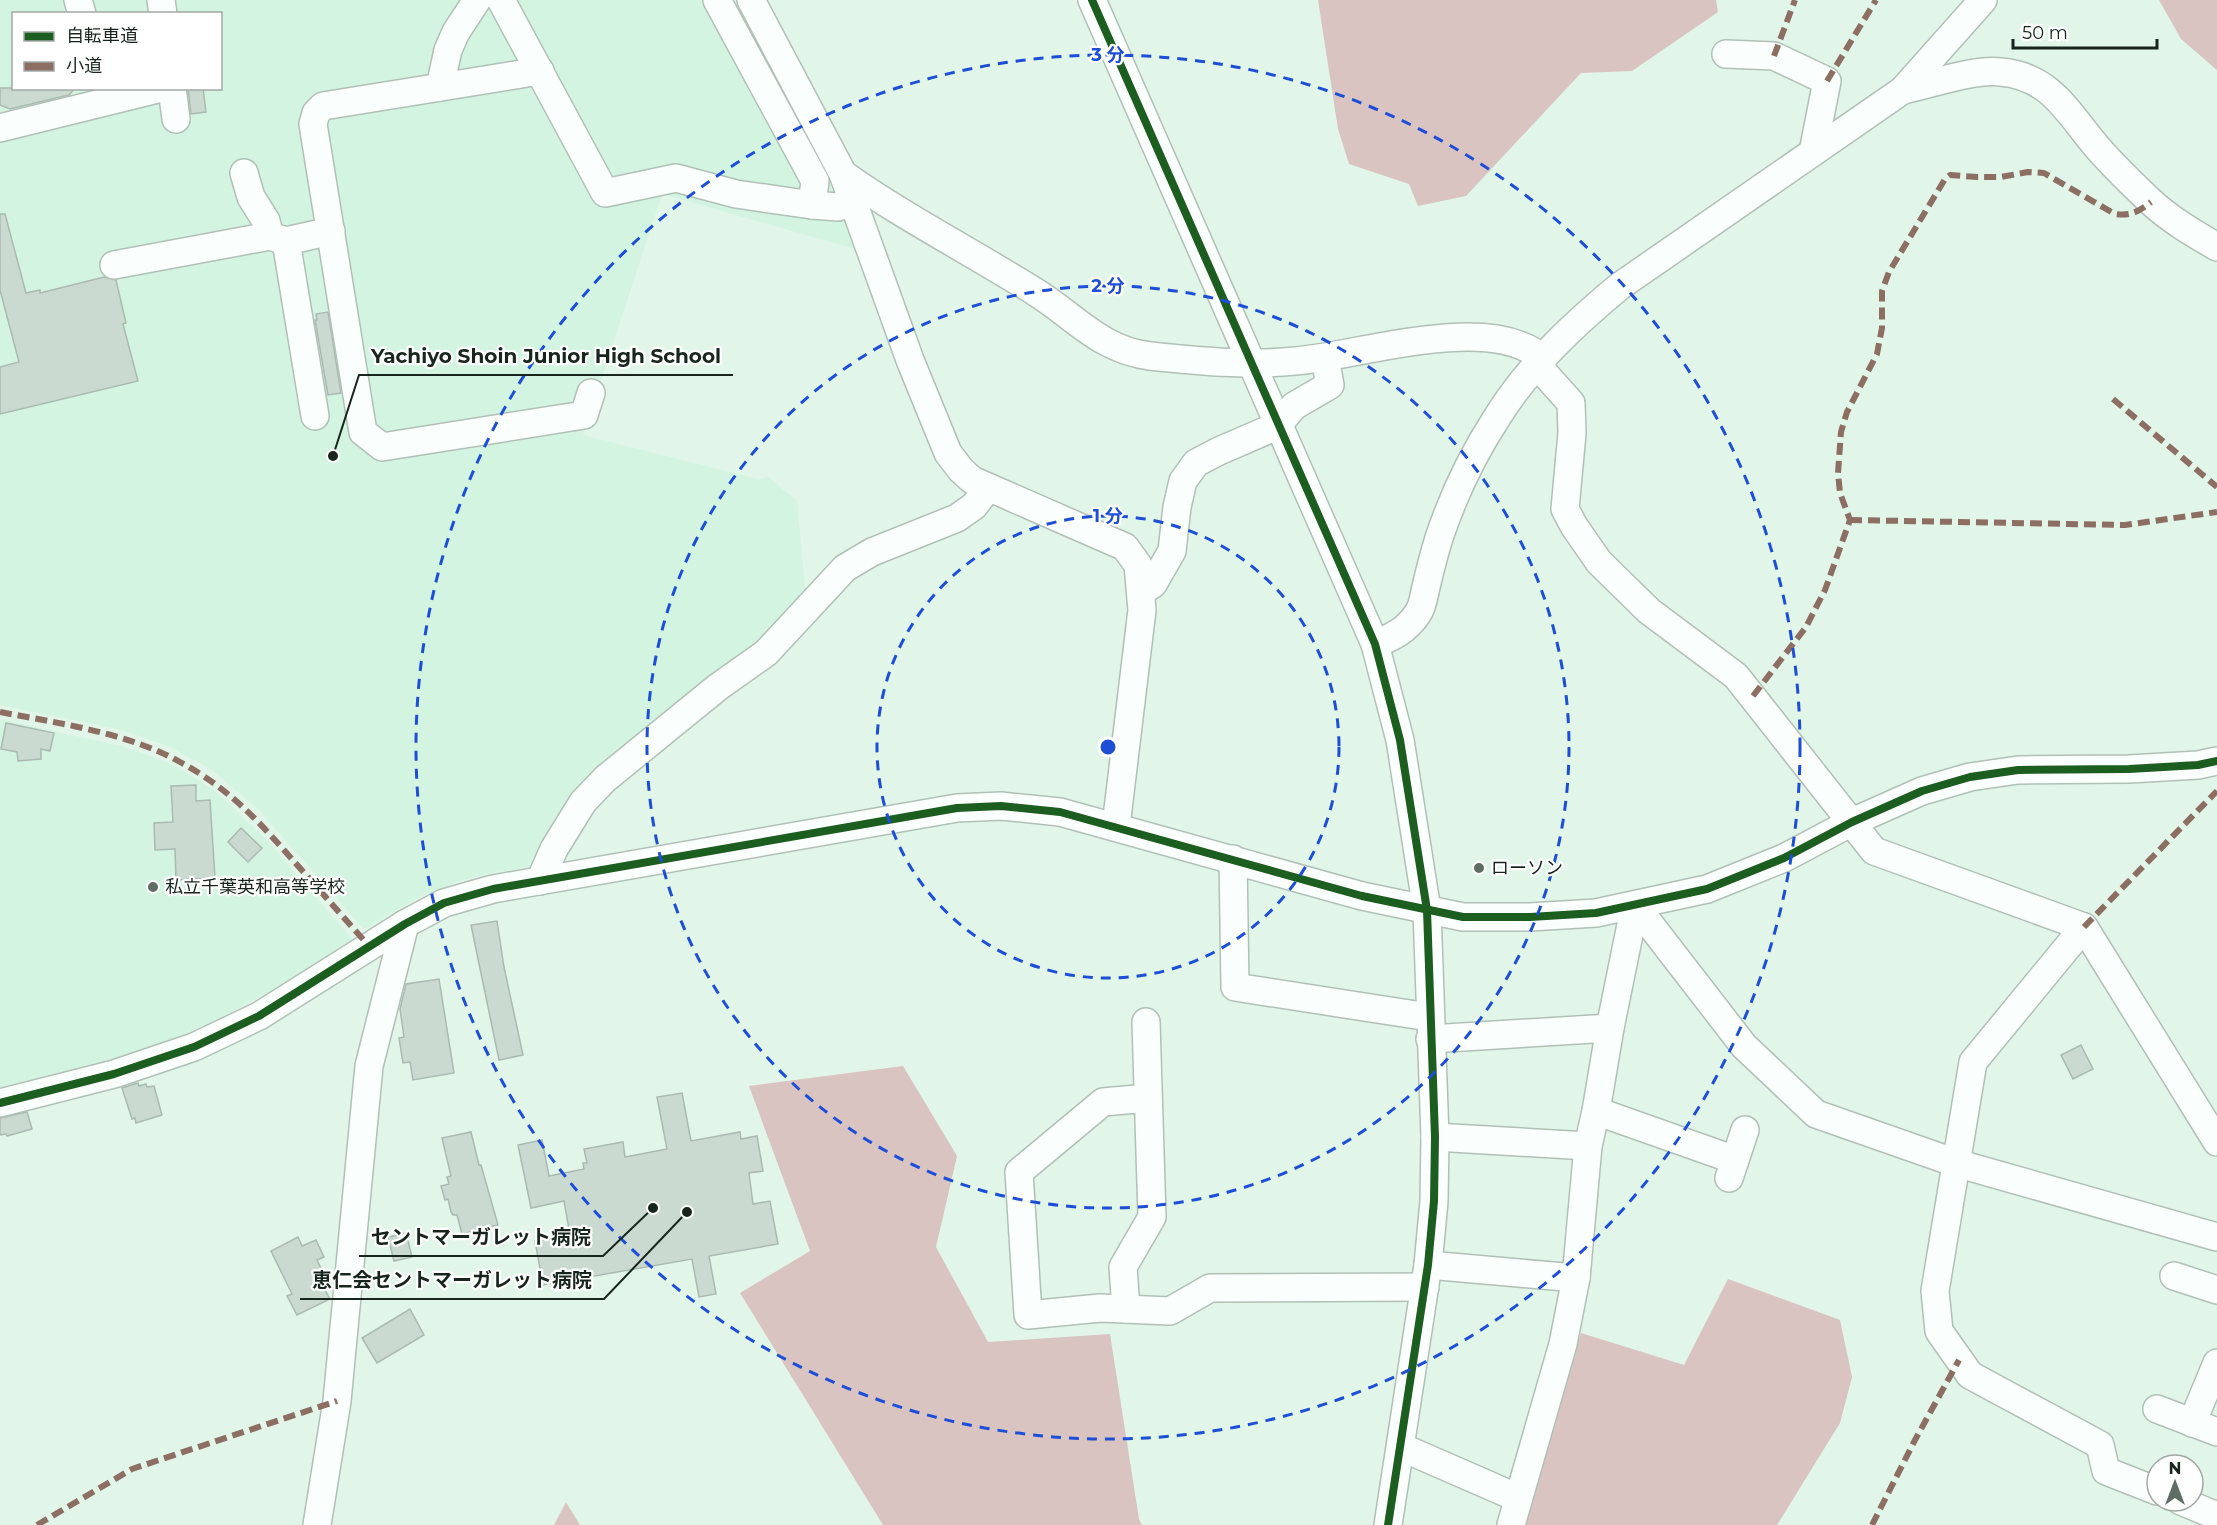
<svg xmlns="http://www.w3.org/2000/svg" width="2217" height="1525" viewBox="0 0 2217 1525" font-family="Montserrat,'Noto Sans JP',sans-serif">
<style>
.built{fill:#d3f4e1;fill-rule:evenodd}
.forest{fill:#dac4c1}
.building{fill:#cadad1;stroke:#abbab1;stroke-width:1.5}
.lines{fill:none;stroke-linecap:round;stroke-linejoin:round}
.minor-casing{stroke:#b1c0b7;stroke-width:30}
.minor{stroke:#fafefc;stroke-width:27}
.quiet{stroke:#8d6e63;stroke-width:6;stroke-dasharray:12 6;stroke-linecap:butt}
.cycleway-casing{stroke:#fff;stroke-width:11}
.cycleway{stroke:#1b5e20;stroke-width:8}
.ring{fill:none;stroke:#1d4ed8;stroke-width:3;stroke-dasharray:10 8}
.poi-dot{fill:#5e6e64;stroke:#fff;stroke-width:2}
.labels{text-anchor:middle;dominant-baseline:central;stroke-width:4.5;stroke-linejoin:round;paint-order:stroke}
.poi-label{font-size:18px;fill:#17251d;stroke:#fff;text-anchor:start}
.centre{fill:#1d4ed8;stroke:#fff;stroke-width:3}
.ring-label{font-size:18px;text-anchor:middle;font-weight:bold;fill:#1d4ed8;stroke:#fff;stroke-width:4.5;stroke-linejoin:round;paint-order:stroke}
.leader{fill:none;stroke:#17251d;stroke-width:2}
.callout-dot{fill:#17251d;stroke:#fff;stroke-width:2}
.callout-label{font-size:20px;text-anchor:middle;font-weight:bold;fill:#17251d;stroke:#fff;stroke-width:4.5;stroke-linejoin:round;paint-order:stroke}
</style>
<rect width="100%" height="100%" fill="#e1f5e9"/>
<g class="built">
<path d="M0,0H731L835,193L859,250L662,194L583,435L758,479L768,477L797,501L806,599L787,619L713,681L539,865L486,874L453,883L421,896L366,928H363L258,809L211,769L170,747L122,730L0,705ZM14,14H220V88H14Z"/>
<polygon points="0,719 125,747 171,764 188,774 214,790 262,835 352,939 271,991 223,1016 176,1038 108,1060 0,1087"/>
</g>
<g class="forest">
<polygon points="1318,0 1716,0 1718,12 1632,71 1581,73 1466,196 1418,206 1409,184 1349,164 1338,129"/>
<polygon points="2159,0 2217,0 2217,70 2181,39"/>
<polygon points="903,1066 957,1156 936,1247 988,1342 1110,1334 1139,1519 1142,1525 883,1525 740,1293 810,1251 749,1086"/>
<polygon points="1728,1279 1840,1320 1852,1377 1840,1423 1777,1525 1525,1525 1581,1333 1684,1365"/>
<polygon points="566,1502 580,1525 554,1525"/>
</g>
<g class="building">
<polygon points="0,88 75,88 69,95 10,109 0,105"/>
<polygon points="188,88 203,88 206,112 191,114"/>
<polygon points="0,214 5,214 26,293 40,290 40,293 104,277 116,280 126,323 123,324 138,381 0,414 0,367 19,362 0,290"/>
<polygon points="328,312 341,393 328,395 315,320 317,320 316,314"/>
<polygon points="6,723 54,733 50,751 41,749 41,759 18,761 17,752 1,749"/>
<polygon points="196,785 196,801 210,800 215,878 176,880 175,849 155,850 154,823 173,822 171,786"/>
<polygon points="241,828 262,848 248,862 228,842"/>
<polygon points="497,921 504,967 523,1055 499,1060 471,925"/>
<polygon points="439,979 454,1073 413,1080 410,1062 403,1063 399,1038 404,1037 400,1009 406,984"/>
<polygon points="2081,1045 2093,1069 2073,1079 2061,1055"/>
<polygon points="138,1083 139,1086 146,1084 147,1087 154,1086 162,1115 136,1123 135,1118 132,1119 122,1088"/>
<polygon points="682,1093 691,1141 740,1132 741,1139 757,1136 763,1171 749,1173 753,1204 770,1201 778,1244 709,1256 716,1294 699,1297 692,1259 543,1285 535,1241 570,1235 564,1201 531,1208 518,1145 542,1140 549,1176 584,1169 583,1163 587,1163 584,1149 623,1142 625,1157 667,1149 657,1097"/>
<polygon points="27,1112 32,1129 7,1136 6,1134 0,1135 0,1118"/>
<polygon points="471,1132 479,1165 481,1165 498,1225 462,1234 457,1215 453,1215 451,1212 448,1199 445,1200 441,1186 449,1184 447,1177 451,1176 442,1138"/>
<polygon points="406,1233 412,1257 394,1261 388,1237"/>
<polygon points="298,1237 302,1246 316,1240 324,1257 317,1260 330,1287 325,1290 330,1299 297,1315 287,1296 292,1294 271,1251"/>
<polygon points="410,1309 424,1335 377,1363 362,1338"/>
</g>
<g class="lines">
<g class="minor-casing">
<g id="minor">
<polyline points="78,0 82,14"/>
<polyline points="161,0 163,14"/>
<polyline points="501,0 605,193 676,178 736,194 812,205 838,207"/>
<polyline points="717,0 815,181 812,205"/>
<polyline points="751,0 843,174 910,360 948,453 961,470 972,480 1125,547 1138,565 1142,610 1116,826"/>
<polyline points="1092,0 1375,644 1400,740 1427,910 1435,1137 1434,1201 1428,1265 1388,1525"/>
<polyline points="1726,54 1774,56 1827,81 1813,152"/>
<polyline points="540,71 323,106 316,113 313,124 363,432 382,447 584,415 591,393"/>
<polyline points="440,87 448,50 456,32 477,0"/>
<polyline points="172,88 176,119"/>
<path d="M1903,90C1932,84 1972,69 2001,72C2048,76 2066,109 2092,141C2109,162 2130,182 2149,200C2169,219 2193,233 2217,247"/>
<polyline points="0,128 162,88"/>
<polyline points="244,173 251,197 266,221 270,236"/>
<path d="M843,174C905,218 972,252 1037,293C1075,317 1101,350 1150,356C1198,361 1247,366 1295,361C1359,356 1491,311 1543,359"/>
<polyline points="286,241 315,416"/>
<polyline points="114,265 270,236 286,241 331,231"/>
<polyline points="1537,365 1571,403 1572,433 1565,509 1574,526 1599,562 1649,611 1736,676 1874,851 2084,927 2217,1142"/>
<polyline points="1142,591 1153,584 1172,551 1177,507 1183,481 1196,463 1219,451 1277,426 1294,406 1330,385 1325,358"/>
<path d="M1375,644C1393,637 1407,630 1418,613C1423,606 1424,595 1426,587C1430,570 1434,554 1439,538C1453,496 1472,456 1496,419C1528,367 1573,325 1620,286L1903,90L1983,0"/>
<polyline points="1233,859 1235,987 1429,1017"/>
<polyline points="540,881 554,849 583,802 605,779 718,687 766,653 845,568 872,552 957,518 974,506 988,488"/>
<polyline points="1635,905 1744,1046 1816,1114 1956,1163 2217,1237"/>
<polyline points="2084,927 1973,1062 1935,1291 1939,1331 1970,1375 2100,1445 2106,1471 2157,1491"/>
<polyline points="1430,1039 1610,1028"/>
<polyline points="1148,1098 1103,1102 1019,1172 1028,1315 1100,1308 1170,1311 1210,1288 1425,1287"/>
<polyline points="0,1103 114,1074 194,1047 259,1016 405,924 444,903 493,889 957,808 1001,806 1060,812 1362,896 1463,917 1530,917 1596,913 1707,889 1784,858 1852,822 1922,791 1970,777 2018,770 2129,769 2198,765 2217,761"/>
<polyline points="1596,1111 1735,1160"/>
<polyline points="1435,1137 1588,1146"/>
<polyline points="1729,1178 1745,1130"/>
<polyline points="1428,1265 1576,1278"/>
<polyline points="2174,1276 2217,1290"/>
<polyline points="1126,1309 1123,1267 1152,1217 1146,1022"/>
<polyline points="2157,1409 2217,1432"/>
<polyline points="2192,1423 2217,1363"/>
<polyline points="1401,1447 1518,1498"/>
<polyline points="2181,1501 2217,1516"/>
<polyline points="317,1525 337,1401 369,1066 405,924"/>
<polyline points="1511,1525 1563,1344 1576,1278 1588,1146 1596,1111 1610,1028 1635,905"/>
</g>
</g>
<use href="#minor" class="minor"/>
<g class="quiet">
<polyline points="1774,56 1795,0"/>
<polyline points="1827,81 1876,0"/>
<polyline points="2113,399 2217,487"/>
<polyline points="1850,520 2125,525 2217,512"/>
<path d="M1753,696L1806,627L1825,590L1850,520L1840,493L1838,473L1841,432L1847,412L1877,354L1882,328V291L1889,272L1945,179L1950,175L1977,177H2001L2028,172L2044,173L2115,214C2131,216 2138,212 2151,202"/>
<path d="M0,712C58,723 128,733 180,762C232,790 261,824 299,867C323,894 346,920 369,946"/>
<polyline points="2084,927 2217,791"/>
<polyline points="37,1525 132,1469 337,1401"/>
<polyline points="1872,1525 1915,1440 1959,1360"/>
</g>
<g class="cycleway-casing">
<g id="cycleway">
<polyline points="1092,0 1375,644 1400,740 1427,910 1435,1137 1434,1201 1428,1265 1388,1525"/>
<polyline points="0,1103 114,1074 194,1047 259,1016 405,924 444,903 493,889 957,808 1001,806 1060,812 1362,896 1463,917 1530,917 1596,913 1707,889 1784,858 1852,822 1922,791 1970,777 2018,770 2129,769 2198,765 2217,761"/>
</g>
</g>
<use href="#cycleway" class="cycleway"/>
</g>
<g class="ring">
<circle cx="1108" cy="747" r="231"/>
<circle cx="1108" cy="747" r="461"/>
<circle cx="1108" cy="747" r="692"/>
</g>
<g class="poi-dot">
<circle cx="1479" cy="868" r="6"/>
<circle cx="153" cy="887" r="6"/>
</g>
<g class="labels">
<g class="poi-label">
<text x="1491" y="868">ローソン</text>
<text x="165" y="887">私立千葉英和高等学校</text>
</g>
</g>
<circle cx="1108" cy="747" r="9" class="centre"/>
<g class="ring-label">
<text x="1108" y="61">3 分</text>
<text x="1108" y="292">2 分</text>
<text x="1108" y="522">1 分</text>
</g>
<path class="leader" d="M333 456L359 375H733M653 1208L603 1256H359M687 1212L604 1299H300"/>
<g class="callout-dot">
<circle cx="333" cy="456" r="6"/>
<circle cx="653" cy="1208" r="6"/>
<circle cx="687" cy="1212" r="6"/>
</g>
<g class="callout-label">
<text x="546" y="363">Yachiyo Shoin Junior High School</text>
<text x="481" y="1244">セントマーガレット病院</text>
<text x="452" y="1287">恵仁会セントマーガレット病院</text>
</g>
<rect x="12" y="12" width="210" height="78" fill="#ffffff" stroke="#a2a8a5" stroke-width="1.5"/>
<rect x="24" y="32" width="30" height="9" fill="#1b5e20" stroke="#a2a8a5" stroke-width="1.5"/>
<text x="66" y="42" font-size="18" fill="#17251d">自転車道</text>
<rect x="24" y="62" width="30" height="9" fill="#8d6e63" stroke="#a2a8a5" stroke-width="1.5"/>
<text x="66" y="72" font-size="18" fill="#17251d">小道</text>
<g transform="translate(2175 1483)"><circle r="28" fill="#ffffff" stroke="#a2a8a5" stroke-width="1.5"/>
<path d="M0-4.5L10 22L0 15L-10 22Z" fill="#5e6e64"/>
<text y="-9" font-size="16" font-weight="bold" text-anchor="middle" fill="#17251d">N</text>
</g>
<path d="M2013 39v9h144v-9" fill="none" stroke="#17251d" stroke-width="3"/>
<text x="2022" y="39" font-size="18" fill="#17251d" stroke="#ffffff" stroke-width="4.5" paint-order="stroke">50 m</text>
</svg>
